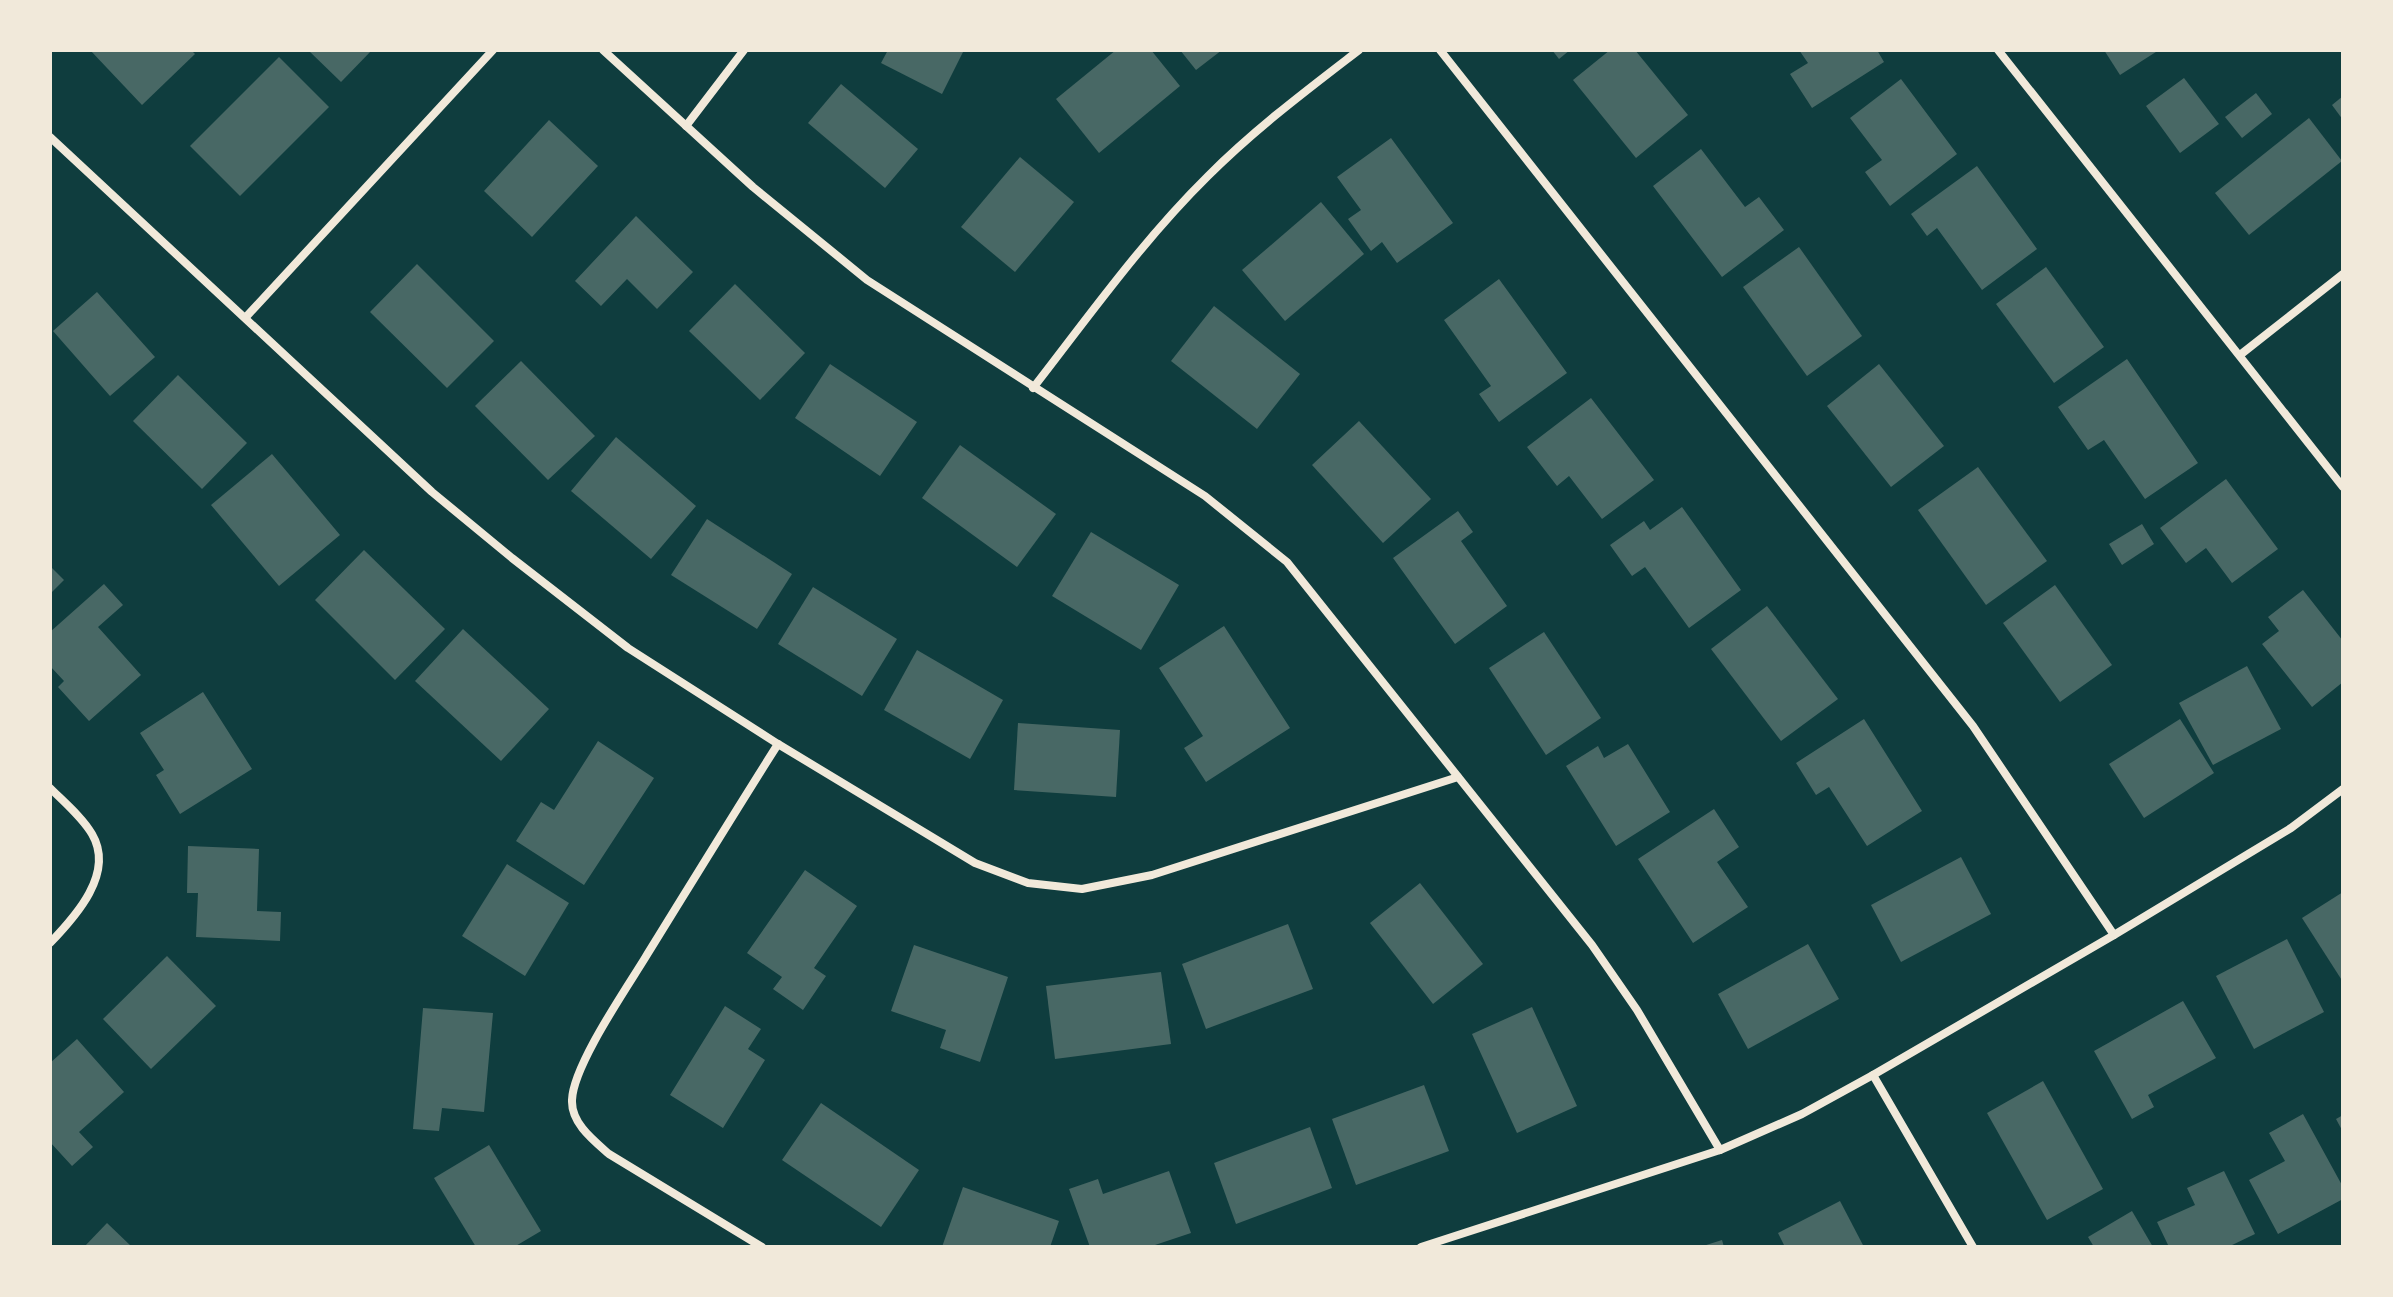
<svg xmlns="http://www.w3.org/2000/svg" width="2393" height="1297" viewBox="0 0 2393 1297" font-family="'DejaVu Sans',sans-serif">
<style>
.building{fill:#486865}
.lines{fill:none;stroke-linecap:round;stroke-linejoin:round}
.minor{stroke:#f1e9da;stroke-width:8}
</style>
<rect width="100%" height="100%" fill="#0f3d3e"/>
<g class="building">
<polygon points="90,50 191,50 195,54 142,105"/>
<polygon points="308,50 372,50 341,82"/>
<polygon points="888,50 964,50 942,94 881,63"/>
<polygon points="1116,50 1151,50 1180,86 1099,153 1056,99"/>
<polygon points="1180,50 1222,50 1196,70"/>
<polygon points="1552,50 1570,50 1559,59"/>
<polygon points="1610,50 1635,50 1688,115 1636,158 1573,80"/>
<polygon points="1799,50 1877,50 1884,62 1812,108 1790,74 1808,63"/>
<polygon points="2104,50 2159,50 2120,75"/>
<polygon points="279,57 329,107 240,196 190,146"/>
<polygon points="2184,78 2219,124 2180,153 2146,106"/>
<polygon points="1901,79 1957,154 1890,206 1865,172 1882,160 1850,118"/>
<polygon points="841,84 918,149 885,188 808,123"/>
<polygon points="2256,93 2272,114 2242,138 2225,117"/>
<polygon points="2343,96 2343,120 2332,105"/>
<polygon points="2309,118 2342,161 2249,235 2215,193"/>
<polygon points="549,120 598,166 532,237 484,191"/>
<polygon points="1391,138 1453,223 1397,263 1382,242 1371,251 1348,219 1361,210 1337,177"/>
<polygon points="1701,149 1745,207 1759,197 1784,230 1722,277 1653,186"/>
<polygon points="1020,157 1074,202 1015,272 961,227"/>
<polygon points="1977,166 2037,249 1982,290 1937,228 1927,236 1911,214"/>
<polygon points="1321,202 1364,254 1285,321 1242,270"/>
<polygon points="636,216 693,272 657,309 627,279 601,306 575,281"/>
<polygon points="1799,247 1862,336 1807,376 1743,287"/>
<polygon points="417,264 494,341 447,388 370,312"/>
<polygon points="2046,267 2104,347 2054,383 1996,304"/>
<polygon points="1499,279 1567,373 1499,422 1479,394 1491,386 1444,320"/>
<polygon points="735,284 805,353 760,400 689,331"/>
<polygon points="97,292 155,357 110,396 53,331"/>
<polygon points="1214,306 1300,374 1257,429 1171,361"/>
<polygon points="2127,359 2198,463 2145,499 2104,440 2088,450 2058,407"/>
<polygon points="521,361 595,436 548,480 475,406"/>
<polygon points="830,364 917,422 880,476 795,418"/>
<polygon points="1879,364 1944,446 1891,487 1827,406"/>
<polygon points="178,375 247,443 202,489 133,421"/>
<polygon points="1591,398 1654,480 1602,519 1569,476 1557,486 1527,447"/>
<polygon points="1359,421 1431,499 1383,543 1312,465"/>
<polygon points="616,437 696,506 651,559 571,491"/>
<polygon points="960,445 1056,514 1017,567 922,498"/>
<polygon points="272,454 340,535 279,586 211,505"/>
<polygon points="1978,467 2047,561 1986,605 1918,510"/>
<polygon points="2226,479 2278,549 2232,583 2206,548 2186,563 2160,528"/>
<polygon points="1682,507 1741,590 1689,628 1645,567 1632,576 1610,545 1644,521 1650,530"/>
<polygon points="1458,511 1473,532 1461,541 1507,606 1455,644 1393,558"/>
<polygon points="707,519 792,574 757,629 671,575"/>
<polygon points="2142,524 2154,544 2122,565 2109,544"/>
<polygon points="1091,532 1179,585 1141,650 1052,596"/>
<polygon points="364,550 445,629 395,680 315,600"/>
<polygon points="50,566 64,580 50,594"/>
<polygon points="104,584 123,605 98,627 141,675 89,721 58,687 64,681 50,666 50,632"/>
<polygon points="2055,585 2112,665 2060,702 2003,623"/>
<polygon points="813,587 897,639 862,696 778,644"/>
<polygon points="2303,590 2343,641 2343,682 2312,707 2262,644 2279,631 2268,617"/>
<polygon points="1767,606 1838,699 1781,741 1711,649"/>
<polygon points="1224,626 1290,728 1206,782 1184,748 1203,736 1159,668"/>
<polygon points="463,629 549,709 501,761 415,681"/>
<polygon points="1544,632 1601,718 1546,755 1489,668"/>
<polygon points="917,650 1003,700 970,759 884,710"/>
<polygon points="2247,666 2281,729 2213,765 2179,703"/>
<polygon points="203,692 252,769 180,814 156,775 164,770 140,733"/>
<polygon points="1864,719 1922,811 1867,846 1829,787 1816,795 1796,763"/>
<polygon points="2180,719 2214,773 2144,818 2109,764"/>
<polygon points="1018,723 1120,730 1116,797 1014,790"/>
<polygon points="598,741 654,778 584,885 516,841 541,802 554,810"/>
<polygon points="1628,744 1670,812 1616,846 1566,766 1598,746 1604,758"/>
<polygon points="1714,809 1739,847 1717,862 1748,907 1693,943 1638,859"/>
<polygon points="188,846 259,849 257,911 281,912 280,941 196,937 198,893 187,893"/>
<polygon points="1961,857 1991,914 1901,962 1871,905"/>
<polygon points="507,864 569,903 525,976 462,936"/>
<polygon points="805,870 857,906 814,968 826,976 803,1010 773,989 782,977 747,953"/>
<polygon points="1420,883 1483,964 1433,1004 1370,923"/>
<polygon points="2343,892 2343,982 2302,918"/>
<polygon points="1288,924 1313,989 1206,1029 1182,964"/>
<polygon points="2287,939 2324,1012 2254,1049 2216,976"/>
<polygon points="1808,944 1839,999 1748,1049 1718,994"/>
<polygon points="914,945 1008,977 980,1062 940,1048 946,1030 891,1011"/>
<polygon points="167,956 216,1006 151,1069 103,1019"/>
<polygon points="1161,972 1171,1044 1055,1059 1046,986"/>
<polygon points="2183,1001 2216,1058 2148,1095 2154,1107 2132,1119 2094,1051"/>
<polygon points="725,1006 761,1029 748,1049 765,1060 723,1128 670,1095"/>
<polygon points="1532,1007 1577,1106 1517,1133 1472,1034"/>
<polygon points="423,1008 493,1013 484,1112 442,1108 439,1131 413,1129"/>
<polygon points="77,1039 124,1092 79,1132 93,1147 72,1166 50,1142 50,1063"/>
<polygon points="2043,1081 2103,1189 2047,1220 1987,1113"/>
<polygon points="1424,1085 1449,1151 1356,1185 1332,1119"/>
<polygon points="821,1103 919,1170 881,1227 782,1160"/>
<polygon points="2303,1114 2343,1187 2343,1199 2278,1234 2249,1180 2285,1161 2269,1133"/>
<polygon points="2343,1115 2343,1132 2336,1119"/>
<polygon points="1310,1127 1332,1188 1236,1224 1214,1163"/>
<polygon points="489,1145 541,1231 514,1247 476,1247 434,1178"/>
<polygon points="1169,1171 1191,1233 1149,1247 1090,1247 1069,1189 1098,1179 1103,1194"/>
<polygon points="2224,1171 2255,1234 2228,1247 2169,1247 2157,1222 2195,1205 2187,1188"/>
<polygon points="963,1187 1059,1221 1050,1247 942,1247"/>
<polygon points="1840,1201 1864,1247 1785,1247 1778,1233"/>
<polygon points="2132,1211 2153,1247 2094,1247 2088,1237"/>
<polygon points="107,1223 132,1247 84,1247"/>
<polygon points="1722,1240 1724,1247 1703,1247 1703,1246"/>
</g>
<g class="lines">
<g class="minor">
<polyline points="603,50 753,187 867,280 1205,496 1287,562 1592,945 1637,1010 1720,1150"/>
<polyline points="1440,50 1973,726 2114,935"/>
<polyline points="1998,50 2343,487"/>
<polyline points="686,126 744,50"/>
<polyline points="50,137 432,492 512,558 628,648 778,744 975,863 1028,883 1082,889 1152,875 1458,777"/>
<polyline points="246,317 493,50"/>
<polyline points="2240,355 2343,274"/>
<path d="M1033,388C1089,316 1143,240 1208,176C1255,129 1307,90 1359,50"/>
<path d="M50,788C64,802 82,817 92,834C115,873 76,916 50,943"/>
<polyline points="1873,1075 1973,1247"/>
<path d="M762,1247L609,1154C593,1140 571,1123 572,1100C573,1066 626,989 645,958C689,887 733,815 778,744"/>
<polyline points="1421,1247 1720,1150 1802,1114 1873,1075 2114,935 2291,828 2343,789"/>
</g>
</g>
<rect width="2393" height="1297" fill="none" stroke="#f1e9da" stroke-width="104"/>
</svg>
